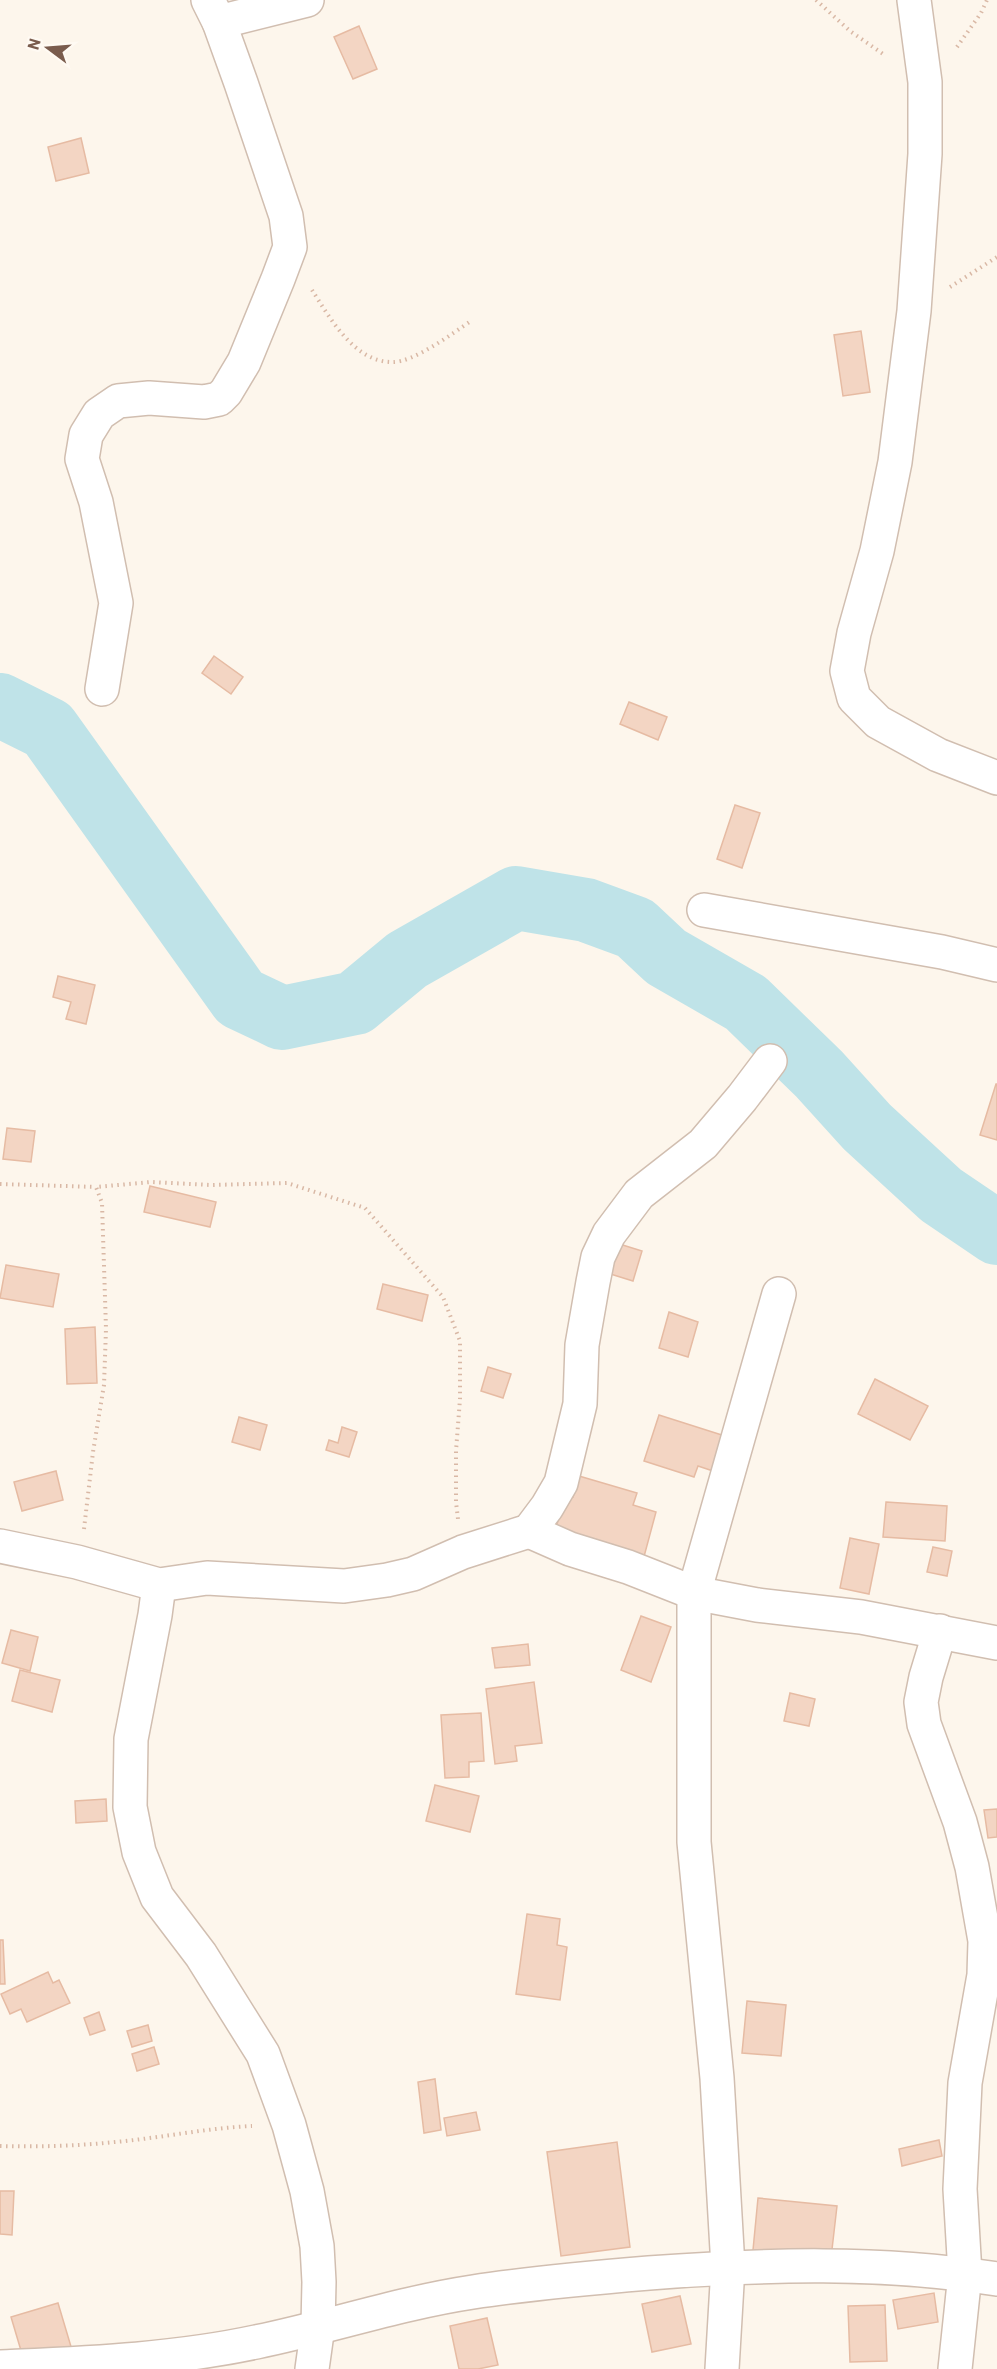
<svg xmlns="http://www.w3.org/2000/svg" width="997" height="2369" viewBox="0 0 997 2369" font-family="Barlow,sans-serif">
<style>
.lines{fill:none;stroke-linecap:round;stroke-linejoin:round}
.river{stroke:#bfe3e8;stroke-width:64}
.building{fill:#f3d5c3;stroke:#e6bba3;stroke-width:1.5}
.minor-casing{stroke:#d1beb0;stroke-width:36}
.path{stroke:#d9b8a5;stroke-width:4;stroke-dasharray:1.5 4.5;stroke-linecap:butt}
.minor{stroke:#fff;stroke-width:33}
</style>
<rect width="100%" height="100%" fill="#fdf6ec"/>
<g class="lines">
<polyline class="river" points="0,705 48,729 240,998 282,1018 355,1003 407,960 516,898 586,910 635,928 666,957 746,1003 819,1074 867,1127 941,1195 997,1233"/>
</g>
<g class="building">
<polygon points="359,26 377,69 353,79 334,37"/>
<polygon points="81,138 89,173 56,181 48,147"/>
<polygon points="861,331 870,392 843,396 834,335"/>
<polygon points="214,656 243,677 231,694 202,673"/>
<polygon points="629,702 667,717 658,740 620,724"/>
<polygon points="735,805 760,813 742,868 717,859"/>
<polygon points="58,976 95,985 86,1024 66,1019 71,1002 53,997"/>
<polygon points="996,1084 997,1084 997,1140 980,1135"/>
<polygon points="7,1128 35,1131 31,1162 3,1159"/>
<polygon points="150,1186 216,1202 210,1227 144,1212"/>
<polygon points="613,1242 642,1251 633,1281 604,1272"/>
<polygon points="6,1265 59,1274 53,1307 0,1298"/>
<polygon points="383,1284 428,1295 422,1321 377,1309"/>
<polygon points="669,1312 698,1322 688,1357 659,1348"/>
<polygon points="95,1327 97,1383 67,1384 65,1329"/>
<polygon points="488,1367 511,1374 503,1398 481,1391"/>
<polygon points="875,1379 928,1406 910,1440 858,1414"/>
<polygon points="659,1415 725,1436 713,1471 698,1466 694,1477 644,1461"/>
<polygon points="239,1417 267,1425 260,1450 232,1442"/>
<polygon points="342,1427 357,1432 349,1457 326,1450 329,1440 338,1443"/>
<polygon points="56,1471 63,1500 22,1511 14,1482"/>
<polygon points="579,1476 637,1493 633,1505 656,1512 642,1564 553,1539 565,1495 573,1497"/>
<polygon points="886,1502 947,1506 945,1541 883,1537"/>
<polygon points="850,1538 879,1544 869,1594 840,1588"/>
<polygon points="933,1547 952,1551 947,1576 927,1572"/>
<polygon points="641,1616 671,1627 651,1682 621,1670"/>
<polygon points="11,1630 38,1637 30,1671 2,1663"/>
<polygon points="528,1644 530,1665 495,1668 492,1648"/>
<polygon points="20,1670 60,1680 52,1712 12,1701"/>
<polygon points="534,1682 542,1743 515,1746 517,1761 495,1764 486,1689"/>
<polygon points="790,1693 815,1699 809,1726 784,1721"/>
<polygon points="481,1713 484,1761 469,1762 469,1777 445,1778 441,1715"/>
<polygon points="435,1785 479,1796 470,1832 426,1821"/>
<polygon points="106,1799 107,1821 76,1823 75,1801"/>
<polygon points="997,1809 997,1837 988,1838 984,1810"/>
<polygon points="527,1914 560,1919 557,1945 567,1947 560,2000 516,1994"/>
<polygon points="0,1940 3,1940 5,1984 0,1984"/>
<polygon points="48,1972 53,1983 59,1980 70,2003 27,2022 21,2009 10,2014 1,1994"/>
<polygon points="747,2001 786,2005 781,2056 742,2053"/>
<polygon points="99,2012 105,2030 90,2035 84,2018"/>
<polygon points="148,2025 152,2041 132,2047 127,2031"/>
<polygon points="154,2047 159,2064 137,2071 132,2054"/>
<polygon points="435,2079 441,2130 424,2133 418,2082"/>
<polygon points="476,2112 480,2130 447,2136 444,2118"/>
<polygon points="939,2140 942,2156 902,2166 899,2149"/>
<polygon points="617,2142 630,2247 561,2256 547,2152"/>
<polygon points="0,2191 14,2191 12,2235 0,2234"/>
<polygon points="758,2198 837,2206 831,2258 753,2250"/>
<polygon points="934,2293 938,2322 898,2329 893,2300"/>
<polygon points="680,2296 691,2344 652,2352 642,2304"/>
<polygon points="58,2303 72,2350 25,2364 11,2317"/>
<polygon points="885,2305 887,2361 850,2362 848,2306"/>
<polygon points="487,2318 498,2365 478,2369 459,2369 450,2326"/>
</g>
<g class="lines">
<g class="minor-casing">
<g id="minor">
<polyline points="914,0 925,82 925,154 914,311 895,462 877,551 854,633 847,671 854,698 878,722 938,755 997,778"/>
<polyline points="219,22 307,0"/>
<polyline points="102,689 116,603 96,502 82,459 86,435 99,414 118,401 149,398 204,402 219,399 226,392 244,362 278,279 290,247 286,216 241,83 219,22 208,0"/>
<polyline points="704,910 942,952 997,965"/>
<polyline points="529,1531 570,1549 628,1567 694,1593 757,1605 861,1617 997,1643"/>
<polyline points="0,1546 77,1562 159,1585 207,1578 344,1586 387,1580 413,1574 463,1552 529,1531 547,1507 561,1483 580,1404 582,1345 593,1282 598,1257 609,1234 639,1194 703,1144 742,1098 770,1061"/>
<polyline points="159,1585 155,1615 131,1739 130,1807 139,1852 157,1897 201,1955 263,2054 289,2125 307,2191 317,2246 319,2282 318,2326 312,2369"/>
<polyline points="940,1631 926,1677 921,1702 924,1724 960,1822 972,1867 985,1941 984,1975 965,2083 960,2189 965,2274 955,2369"/>
<path d="M0,2367C86,2363 172,2360 256,2342C329,2327 400,2303 473,2292C531,2283 590,2278 649,2273C766,2264 881,2261 997,2279"/>
<polyline points="722,2369 728,2267 717,2078 694,1842 694,1593 779,1294"/>
</g>
</g>
<g class="path">
<polyline points="816,0 850,31 886,56"/>
<polyline points="957,47 981,13 987,0"/>
<polyline points="950,287 997,257"/>
<path d="M312,290C330,318 354,362 392,362C413,363 453,333 471,321"/>
<polyline points="0,1184 96,1187"/>
<polyline points="84,1529 93,1452 104,1385 106,1329 102,1203 96,1187 151,1182 211,1185 287,1183 365,1208 443,1297 460,1341 460,1399 456,1451 456,1502 458,1519"/>
<path d="M0,2146C39,2147 77,2146 115,2142C161,2138 206,2128 252,2126"/>
</g>
<use href="#minor" class="minor"/>
</g>
<g transform="translate(48 48) rotate(286)" stroke="#fffaf3" stroke-width="4.5" paint-order="stroke">
<path d="M0-4.5L10 22L0 15L-10 22Z" fill="#7a5c4d"/>
<text y="-9" font-size="16" font-weight="bold" text-anchor="middle" fill="#7a5c4d">N</text>
</g>
</svg>
